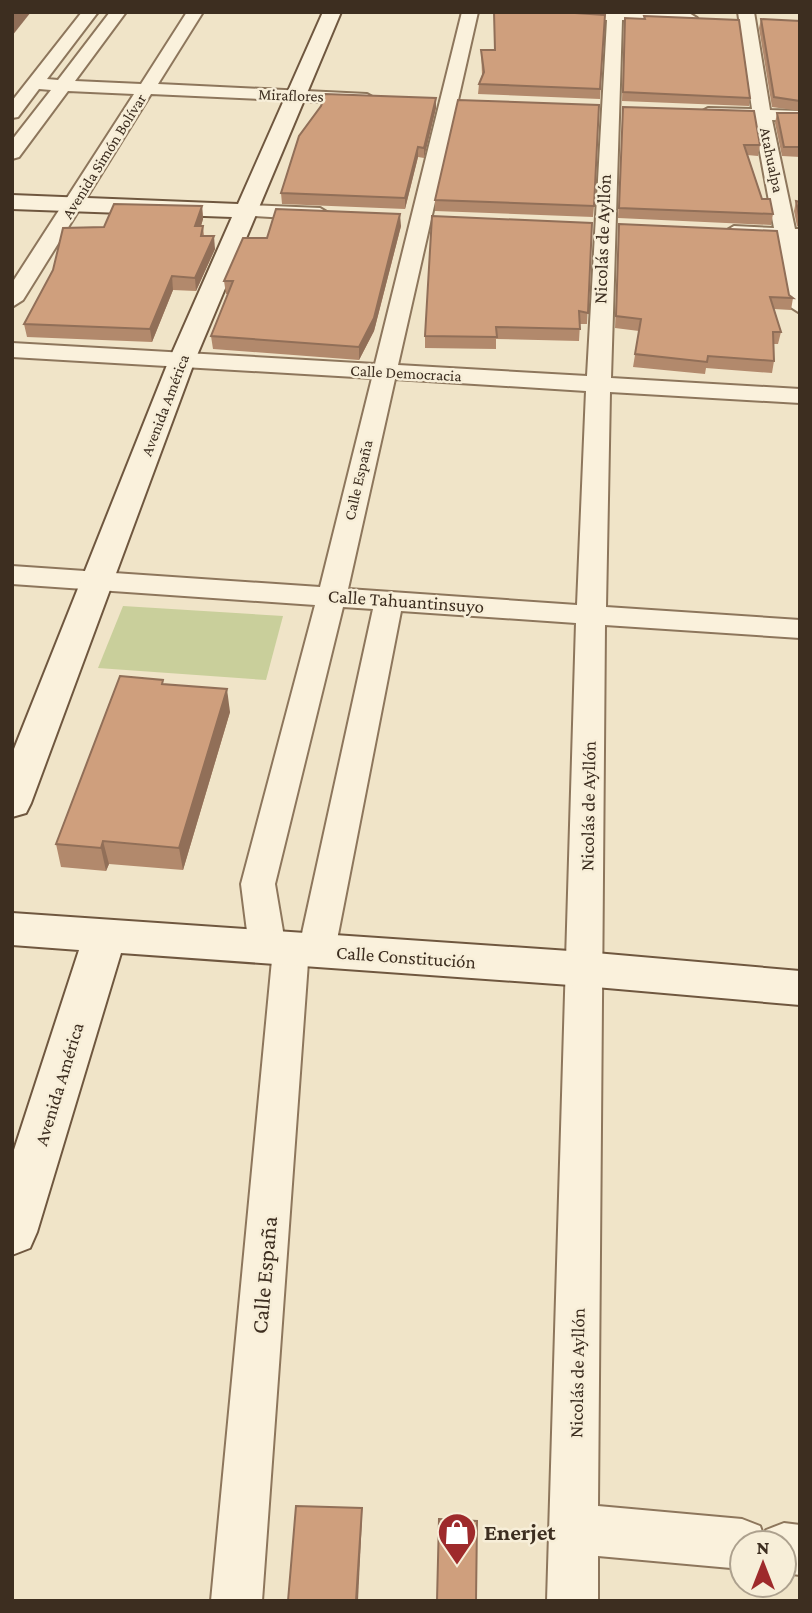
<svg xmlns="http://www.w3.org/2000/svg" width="812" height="1613" viewBox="0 0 812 1613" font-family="'Crimson Pro',serif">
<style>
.green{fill:#c9cf9b}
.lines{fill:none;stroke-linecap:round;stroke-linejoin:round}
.street-casing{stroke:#8d765c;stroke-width:4}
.secondary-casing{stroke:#6f573f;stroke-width:4}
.street{fill:#faf1dc;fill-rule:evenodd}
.secondary{fill:#faf1dc;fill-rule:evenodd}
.wall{fill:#b2896c}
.shaded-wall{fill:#916f58}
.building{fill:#cf9f7d;stroke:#916f58;stroke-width:2}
.labels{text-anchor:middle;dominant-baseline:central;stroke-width:5;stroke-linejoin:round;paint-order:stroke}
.far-street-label{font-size:16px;fill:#3d2e20;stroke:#f7eed8}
.street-label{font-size:19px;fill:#3d2e20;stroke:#f7eed8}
.near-street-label{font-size:23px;fill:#3d2e20;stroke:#f7eed8}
.near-poi-label{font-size:23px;font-weight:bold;fill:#3d2e20;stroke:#f7eed8;text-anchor:start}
</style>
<rect width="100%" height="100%" fill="#f0e4c8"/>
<polygon class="green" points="123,606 283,616 266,680 98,668"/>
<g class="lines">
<g class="street-casing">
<g id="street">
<polygon points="82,12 98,12 47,79 58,80 110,12 126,12 75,81 141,84 187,12 203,12 158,84 367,94 376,99 367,104 151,94 23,300 12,307 12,283 134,94 68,91 19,157 12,159 12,140 51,90 39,89 18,117 12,118 12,101"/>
<path d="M462,12H478L398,365L587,376L607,20L523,17L515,12L689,13L697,18L695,21L622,20L611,378L800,389V403L610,392L606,607L800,620V638L605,625L598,1506L742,1519L760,1526L764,1537L766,1530L784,1523L800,1525V1575L784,1573V1543H742V1569L598,1556V1601H547L576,623L401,611L335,950L330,960L317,964L308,962L262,1601H211L272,960L254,957L249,947L241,884L315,605L12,584V566L320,587L372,378L12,357V343L375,364ZM395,379L586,391L577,605L348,589ZM343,607L373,609L301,938L291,935L284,937L275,884Z"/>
<polygon points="738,12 754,12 770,110 800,111 800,121 772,120 795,229 800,229 800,313 789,306 777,240 734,238 724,232 734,226 774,228 754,120 708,118 699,113 708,108 752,109"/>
<polygon points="246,205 320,208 330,214 320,220 239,215 236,211 239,207"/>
</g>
</g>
<g class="secondary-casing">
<g id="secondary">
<polygon points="323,12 341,12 195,360 31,803 26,813 12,817 12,754 169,360 232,217 12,209 12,195 238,204"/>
<polygon points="12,913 584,952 800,971 800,1005 584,986 121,953 37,1232 30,1248 12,1255 12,1156 79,950 12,945"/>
</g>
</g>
<use href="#street" class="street"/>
<use href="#secondary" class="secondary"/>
</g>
<g class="wall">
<polygon points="494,12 605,15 600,99 478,94 479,84 482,75 481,50 494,50"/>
<polygon points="761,19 800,21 800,111 772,107 759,28"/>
<polygon points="624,25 750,98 749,106 622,101"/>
<polygon points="436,98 436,108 424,158 418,157 405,209 282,204 281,193"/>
<polygon points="623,107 760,145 758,156 747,155 762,199 773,214 771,225 618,218"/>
<polygon points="777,113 800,113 800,157 782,156 775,123"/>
<polygon points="435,200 594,206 593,217 435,211"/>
<polygon points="796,201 800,202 800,228 797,226 794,211"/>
<polygon points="202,206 203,219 201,226 203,226 204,236 215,249 196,291 173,290 152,342 27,337 24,324"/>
<polygon points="592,223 587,324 580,324 579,341 496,339 496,349 425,348 425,336"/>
<polygon points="619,224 789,295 793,298 791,310 774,309 781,332 778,344 774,344 774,361 772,373 706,368 705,374 633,367 639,331 615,328"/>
<polygon points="401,226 374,331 359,360 213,349 211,336 228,294 226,294 224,281 267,238"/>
<polygon points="164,684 230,712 183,870 109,864 106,871 61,867 56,844"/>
</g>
<g class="shaded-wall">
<polygon points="14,12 31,12 12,36 12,15"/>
<polygon points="436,98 436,108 424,158 424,148"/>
<polygon points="418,147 418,157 405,209 405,198"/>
<polygon points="202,206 203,219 197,239 195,226"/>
<polygon points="400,214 401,226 374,331 359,360 359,347"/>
<polygon points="214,236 215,249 196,291 195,278"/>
<polygon points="172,276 173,290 152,342 150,329"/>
<polygon points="227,689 230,712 183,870 179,848"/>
<polygon points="103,841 109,864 106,871 101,848"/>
<polygon points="362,1508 362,1518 358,1601 356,1601"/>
</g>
<g class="building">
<polygon points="494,12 560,12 605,15 600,89 479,84 484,72 481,50 495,50"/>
<polygon points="644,16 739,20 750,98 623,92 625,18 645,19"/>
<polygon points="761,19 800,21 800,101 774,97"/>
<polygon points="325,94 436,98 424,148 418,147 405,198 281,193 299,136 321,106"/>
<polygon points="458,100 599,105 594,206 435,200"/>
<polygon points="623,107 754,111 760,145 744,145 762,199 770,199 773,214 619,208"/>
<polygon points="777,113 800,113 800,147 784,147"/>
<polygon points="796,201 800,202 800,217 799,216"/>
<polygon points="114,204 202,206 195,226 203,226 201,236 214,236 195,278 172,276 150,329 24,324 53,270 63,228 104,227"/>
<polygon points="276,209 400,214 374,318 359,347 211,336 233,281 224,281 243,238 267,238"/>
<polygon points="432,216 592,223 588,313 579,311 580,329 496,327 497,337 425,336"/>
<polygon points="619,224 777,231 789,295 793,298 770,297 781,332 773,332 774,361 708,356 707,362 635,354 641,319 616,316"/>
<polygon points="120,676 163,680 162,684 227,689 179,848 103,841 101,848 56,844"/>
<polygon points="296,1506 362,1508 356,1601 288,1601"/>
<polygon points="439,1519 477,1521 476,1601 437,1601"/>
</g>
<defs>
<g id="shop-pin" transform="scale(2.0125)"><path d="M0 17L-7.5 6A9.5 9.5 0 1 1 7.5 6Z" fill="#9e2a2b" stroke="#f7eed8"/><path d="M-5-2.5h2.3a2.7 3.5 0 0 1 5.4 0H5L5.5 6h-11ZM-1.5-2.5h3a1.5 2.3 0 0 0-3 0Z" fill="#fff"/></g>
</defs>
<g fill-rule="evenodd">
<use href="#shop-pin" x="457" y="1532"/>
</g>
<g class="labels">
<g class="far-street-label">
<text transform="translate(291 95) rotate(2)">Miraflores</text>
<text transform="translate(104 156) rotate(-58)">Avenida Simón Bolívar</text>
<text transform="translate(772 160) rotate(78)">Atahualpa</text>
<text transform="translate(406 373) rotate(3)">Calle Democracia</text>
<text transform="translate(165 405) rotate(-69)">Avenida América</text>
<text transform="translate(358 480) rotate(-77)">Calle España</text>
</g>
<g class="street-label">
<text transform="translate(602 239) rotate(-88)">Nicolás de Ayllón</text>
<text transform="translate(406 601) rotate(4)">Calle Tahuantinsuyo</text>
<text transform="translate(588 806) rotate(-89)">Nicolás de Ayllón</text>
<text transform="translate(406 957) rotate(4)">Calle Constitución</text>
<text transform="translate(59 1084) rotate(-73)">Avenida América</text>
<text transform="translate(577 1373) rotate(-89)">Nicolás de Ayllón</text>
</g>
<g class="near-street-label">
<text transform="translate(264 1275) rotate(-85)">Calle España</text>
</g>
<g class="near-poi-label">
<text x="484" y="1532">Enerjet</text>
</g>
</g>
<rect width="812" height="1613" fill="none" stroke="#3d2e20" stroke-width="28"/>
<g transform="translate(763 1564)"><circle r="33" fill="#f7eed8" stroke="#ada18e" stroke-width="2"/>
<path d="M0-5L12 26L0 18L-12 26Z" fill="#9e2a2b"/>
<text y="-10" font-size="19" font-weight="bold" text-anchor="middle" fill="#3d2e20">N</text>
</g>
</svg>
